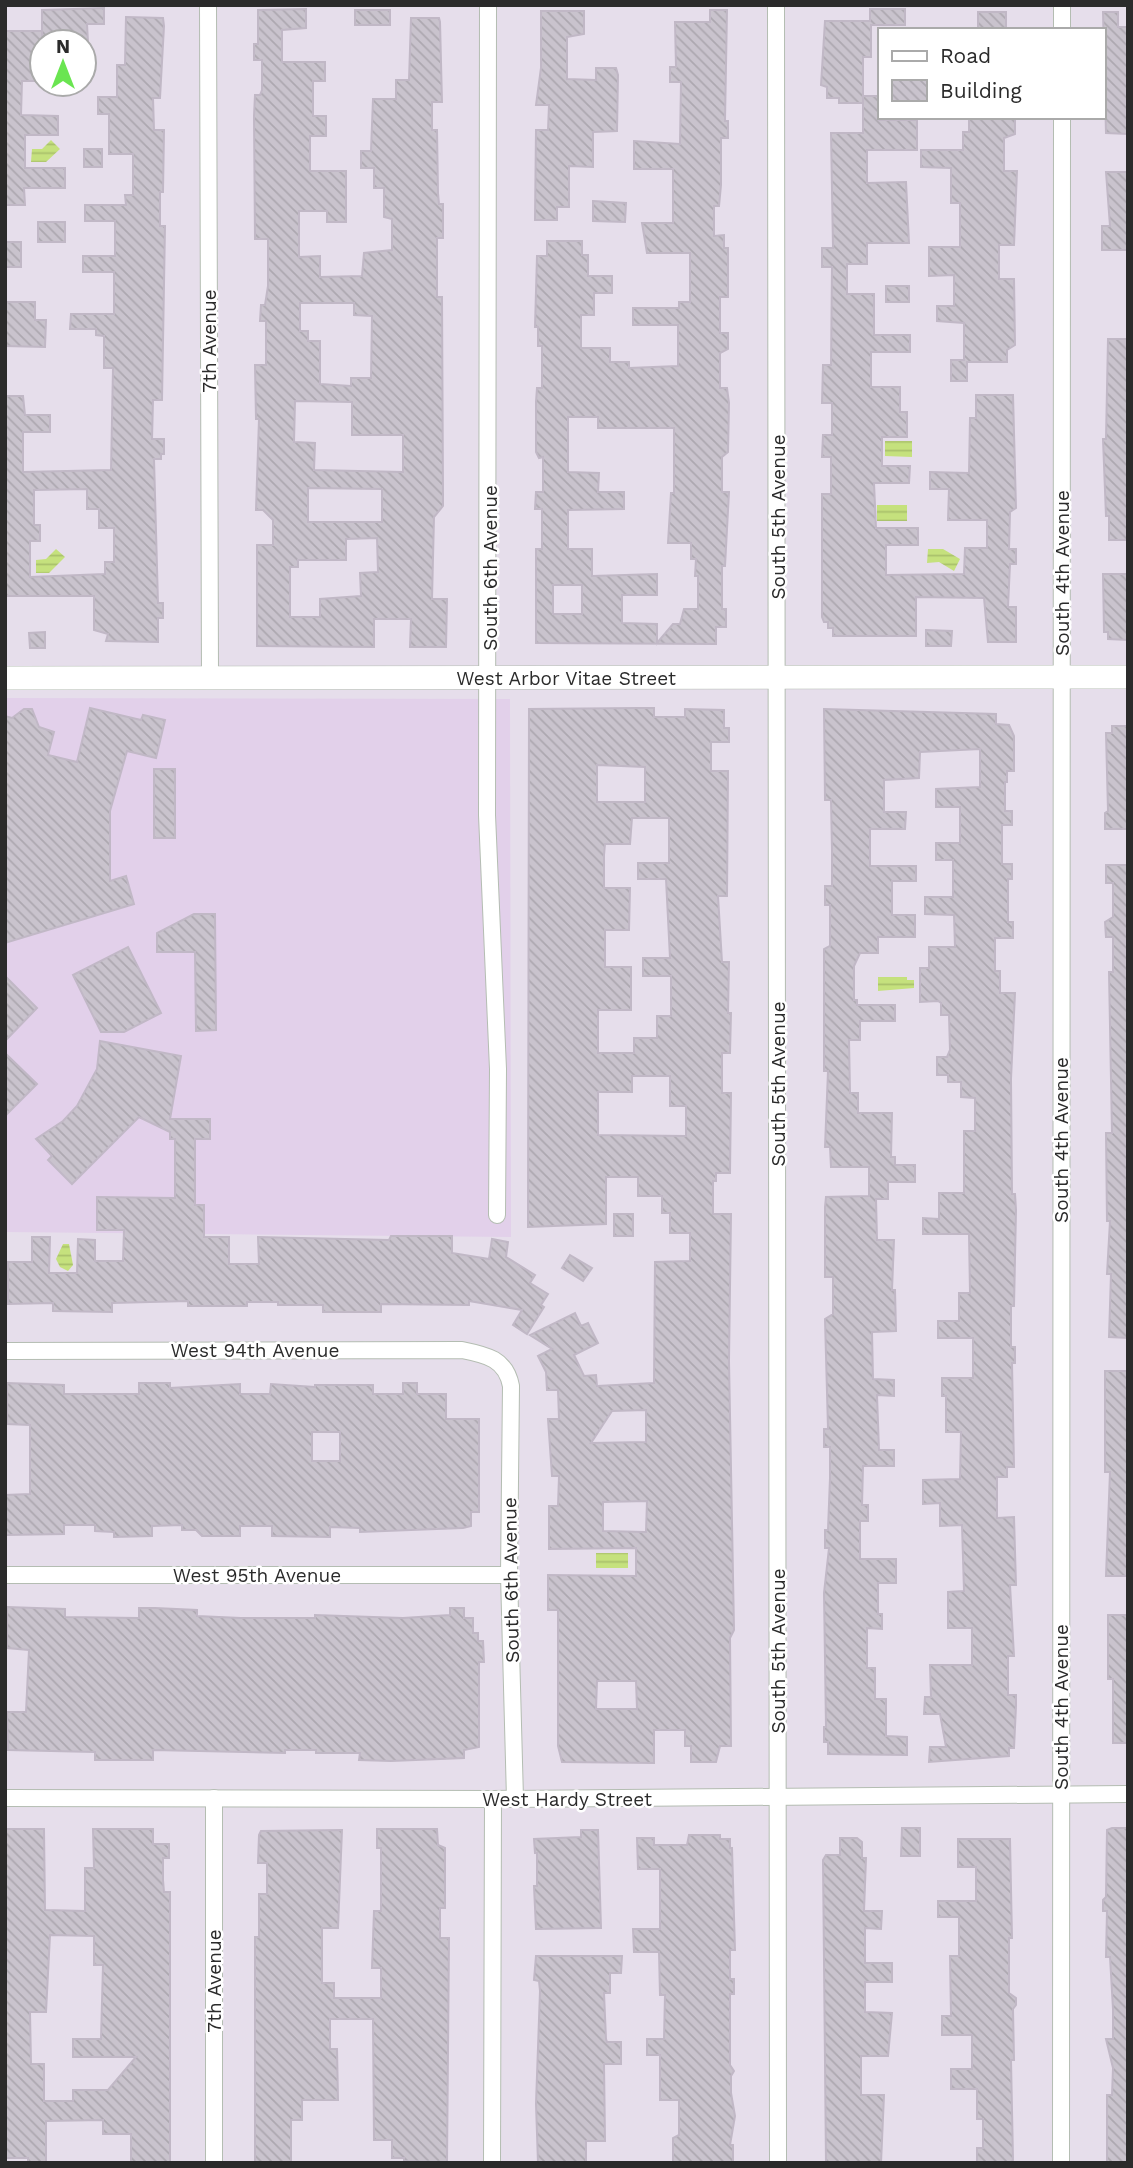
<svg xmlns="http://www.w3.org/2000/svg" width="1133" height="2168" viewBox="0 0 1133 2168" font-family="'Work Sans',sans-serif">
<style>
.education{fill:#e2d0ea}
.water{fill:url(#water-rules)}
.building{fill:url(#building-back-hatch);stroke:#c1b8c6;stroke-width:2;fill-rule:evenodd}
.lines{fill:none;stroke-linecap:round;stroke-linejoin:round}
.street-casing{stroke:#b4bdb2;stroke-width:18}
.secondary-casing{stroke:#b4bdb2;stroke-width:24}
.street{stroke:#fff;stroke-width:16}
.secondary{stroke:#fff;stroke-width:23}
.labels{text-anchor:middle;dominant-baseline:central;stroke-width:5;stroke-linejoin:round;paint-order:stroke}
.street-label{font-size:19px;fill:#2b2b2b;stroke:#fff}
</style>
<defs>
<pattern id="water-rules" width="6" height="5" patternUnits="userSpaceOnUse" patternTransform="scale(1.75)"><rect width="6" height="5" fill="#c5e17d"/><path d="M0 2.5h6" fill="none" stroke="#a9c16c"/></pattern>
<pattern id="building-back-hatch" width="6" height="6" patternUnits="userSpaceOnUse" patternTransform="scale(1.75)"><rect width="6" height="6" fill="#c9c3cd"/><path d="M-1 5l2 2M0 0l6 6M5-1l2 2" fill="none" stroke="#ada8b0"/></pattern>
</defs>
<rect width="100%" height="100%" fill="#e6deeb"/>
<polygon class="education" points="5,698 510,699 511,1237 5,1232"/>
<g class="water">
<polygon points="51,140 60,149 46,162 31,162 32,149 42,149"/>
<polygon points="885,441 912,441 912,457 885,456"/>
<rect x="877" y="505" width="30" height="16"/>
<polygon points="56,549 65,557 49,573 36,573 36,560 46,559"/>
<polygon points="928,549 943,549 960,559 954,571 939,562 927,563"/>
<polygon points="878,977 907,977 907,980 914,980 914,988 878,991"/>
<polygon points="63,1244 69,1244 73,1265 68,1271 60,1267 56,1259"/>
<rect x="596" y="1553" width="32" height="15"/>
</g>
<g class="building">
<polygon points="104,8 104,24 87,24 88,42 42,42 42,10"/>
<path d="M306,9V28L282,30V62H325V81H313V116H326V136H310V171H346V222H327V211H299V257L320,256V277L362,276L364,253L392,250V219L384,217V188H374V168H361V151H371L373,99H396V80H409L411,18H439L440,22L442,102H432V130H437L438,193L439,204H443V238H437V297H442L443,495V506L434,517L432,599H447L446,647H410L411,619H374V647L257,646V545H273V520L263,510H256L259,419H256L255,365H266V321H260L261,305H265L268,286V239H255L254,116L255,95H260L262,90V60H254V44H258V10ZM300,303H354V315L372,316L371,378H351V386L320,384V341H308V331H300ZM295,401L352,402V435H403V472L314,470L315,443L294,442ZM308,488L382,489V522H308ZM377,538L378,572L360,573L361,596L320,599V617H290V567H298V560H346V539Z"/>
<polygon points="870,9 905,9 905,25 871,25 871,57 863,57 863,103 839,103 839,98 827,98 827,87 821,85 825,21 870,21"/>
<rect x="355" y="10" width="35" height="15"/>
<path d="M710,10H727L725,121H728V138H721V185L719,206H714V236L724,235V248H728V297H720V333H728V349L720,353V388H727L729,403L728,452L722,457V492H729L725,566H722V609H726V627H716V644L536,643V549H542V509H535L536,492H543V457L539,458L536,452V402L537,388H542V346H538V327H535L537,256H547V241H582V255H588V276H612V293H594V315H581V348H610V362H629V368L678,366V325H633V308H679V302H690V253H647L642,223H673V169H634V141L680,144L681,82H670V67H676L675,22H710ZM568,417H598V428H674V493H671L668,543H691V559H696L695,576H698V609H684L680,624H673L657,643V624L622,623V595H657V574L592,576V549H568V510L624,509V492H598L599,473L568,472ZM553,585H582V614H553Z"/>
<polygon points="541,11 584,11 584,34 567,37 567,79 596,80 596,68 616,68 618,75 617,131 593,132 593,167 569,166 569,207 557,207 557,220 535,220 536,130 548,130 549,105 536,105 541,68"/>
<polygon points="978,12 1006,12 1006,30 982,30 978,27"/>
<polygon points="1103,12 1118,12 1118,27 1128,27 1128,134 1106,133"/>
<path d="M126,17L163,18L164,26L160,98H153L154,130H164L163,192H160V226H165L162,400H153L152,439H164V454H161V459H154L158,603H163V618H158V642L106,641L108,634L94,630V596H5V396H23L25,415H50V432H23V472L111,470L113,368H104V336L96,335V329H70L71,314H114V272H83V256H115V221H85V205H126L125,195H133V154H109V114H98V97H117V65H125ZM87,489V509H99V528H114V562H105V574L30,577V541H40V525H34V490Z"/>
<polygon points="5,31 42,31 42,81 22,81 21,115 58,116 58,135 25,135 25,168 65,168 65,188 24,188 25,205 5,205"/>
<polygon points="863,96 879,96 879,120 917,120 917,150 867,150 867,183 906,182 909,243 867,243 867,264 847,264 847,294 874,294 874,335 910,335 910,352 871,352 871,387 900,387 900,412 907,412 907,437 882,437 882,466 910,466 909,483 874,483 876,528 918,528 918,545 886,545 886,575 964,574 965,548 987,548 987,520 948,520 949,489 930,489 930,472 969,473 970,418 976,418 976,395 1013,395 1016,508 1010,512 1009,549 1016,549 1016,564 1010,564 1008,607 1016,607 1016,642 988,642 984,598 916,597 916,636 833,636 833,628 828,628 828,622 824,622 822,617 822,494 831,494 831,457 822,457 823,435 832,435 832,403 822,403 823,365 831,365 832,267 822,267 822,248 833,248 831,133 863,133"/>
<polygon points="969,118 1015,118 1015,134 1004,138 1004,171 1017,171 1014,245 999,245 999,279 1014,279 1015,345 1007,350 1007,362 967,362 967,381 951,381 951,360 964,360 964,323 937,321 937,306 954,306 954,275 929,276 929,247 960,247 960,203 951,203 951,168 921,167 921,150 963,150 963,132 969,132"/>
<rect x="84" y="149" width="18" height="18"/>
<polygon points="1106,172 1128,172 1128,250 1102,250 1102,226 1110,226"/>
<polygon points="593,201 626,203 625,222 593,221"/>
<rect x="38" y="222" width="27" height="20"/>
<rect x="5" y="242" width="16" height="25"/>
<rect x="886" y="286" width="23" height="16"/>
<polygon points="5,302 35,302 35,320 46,320 45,347 5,346"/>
<polygon points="1108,339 1128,339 1128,540 1109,540 1109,516 1106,516 1103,439 1106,439"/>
<polygon points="1103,574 1128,574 1128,640 1108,639 1108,632 1104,632"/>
<polygon points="926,630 952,631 951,646 926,646"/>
<polygon points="45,632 45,648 30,648 29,633"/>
<polygon points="90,708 141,720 143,715 165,720 156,758 127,751 110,811 110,881 126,876 134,904 5,943 5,716 12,718 24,709 32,709 39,727 54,732 48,755 77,762"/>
<path d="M637,708H654V717H685V709L724,710V728H729V742H711V771H728L727,896H718L722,962H729L728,1013H731L730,1053H722V1093H731L730,1173H716V1181H713V1214H731L729,1361L734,1630L730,1638L731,1746H720L716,1762H691V1746H685V1730H654V1763L562,1762L558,1746V1610H548V1575L636,1576V1548L549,1549V1506H558L559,1476H552L548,1419H559L558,1390H547L546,1372L538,1356L552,1349L530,1335L575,1313L581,1326L588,1323L598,1343L574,1355L584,1376L596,1375L597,1386L654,1383L655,1262L690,1261V1233H670V1213H662V1196H638V1177H606V1224L528,1227L529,709ZM597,765L645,767V802H597ZM632,818H669V863H638V879H666L670,958H643V976H671V1016H657V1038H634V1053H598V1010H631V967H605V930H629L630,888H604V855L605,844H630ZM632,1076H670V1106H686V1136L598,1135V1092H632ZM646,1410V1442L591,1443L612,1411ZM647,1501L646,1532L603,1531V1502ZM597,1681H636L637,1709H596Z"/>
<polygon points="824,709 996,714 996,724 1009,725 1014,736 1014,771 1007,771 1007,782 1005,782 1005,811 1012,811 1012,825 1002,825 1002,864 1012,864 1012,879 1008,879 1008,922 1013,922 1013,938 995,938 995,971 1000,971 1000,993 1015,993 1011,1079 1012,1194 1015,1194 1016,1210 1014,1306 1011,1306 1011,1347 1015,1347 1015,1363 1012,1363 1014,1467 1007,1467 1007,1477 997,1477 997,1518 1014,1517 1016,1585 1010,1585 1014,1656 1008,1656 1008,1695 1016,1695 1016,1706 1014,1748 1009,1748 1009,1756 929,1762 930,1747 946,1747 940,1714 924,1714 925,1697 931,1697 930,1665 972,1665 972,1628 948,1628 948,1592 964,1591 962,1525 940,1526 940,1503 923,1504 923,1480 960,1479 961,1432 946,1432 946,1396 942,1396 942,1378 973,1378 973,1338 938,1338 938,1321 959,1321 959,1293 970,1293 969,1234 923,1234 923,1218 939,1219 939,1193 964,1193 964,1131 975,1131 975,1098 961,1097 961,1082 948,1082 948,1075 937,1075 937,1057 947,1057 950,1050 949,1015 941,1015 941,1003 938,1001 920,1002 920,968 929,968 929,947 955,947 954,915 925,914 925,897 953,897 953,860 936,860 936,843 960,843 960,807 936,807 936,789 980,787 980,749 920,752 919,778 884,780 884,812 906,812 905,829 870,829 870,866 916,866 916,881 892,881 892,915 915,915 915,937 878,937 878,953 860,953 854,966 854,1000 857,1000 857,1005 895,1005 895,1021 860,1021 860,1040 849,1040 850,1093 858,1093 858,1113 892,1113 891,1157 895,1157 895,1165 915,1165 915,1182 888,1182 888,1199 876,1199 877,1240 894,1240 892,1290 895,1290 896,1331 872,1332 873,1379 894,1380 894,1396 877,1395 879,1450 894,1450 894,1466 863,1466 862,1505 868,1505 868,1521 860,1521 860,1559 896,1559 896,1583 878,1583 878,1614 882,1614 882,1629 867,1628 867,1668 875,1668 875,1699 886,1699 886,1736 907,1737 907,1755 828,1754 828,1742 824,1742 824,1727 826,1727 824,1593 829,1548 825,1548 825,1530 828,1530 830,1478 830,1447 824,1447 824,1429 828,1429 825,1319 833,1314 833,1277 825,1277 825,1207 826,1197 869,1196 869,1167 831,1167 830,1147 825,1147 828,1071 824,1071 824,949 830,946 830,905 825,905 825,886 832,886 832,851 831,800 825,800"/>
<polygon points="1112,726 1128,726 1128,829 1105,829 1105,813 1108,811 1106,733 1112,733"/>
<rect x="154" y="769" width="21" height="69"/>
<polygon points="1106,865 1128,865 1128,1338 1109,1337 1111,1274 1107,1274 1110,1221 1107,1221 1106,1133 1112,1133 1109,972 1113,972 1113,937 1106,937 1105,922 1113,917 1113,883 1106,883"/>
<polygon points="194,914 215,914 216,1030 196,1031 195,952 157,952 157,933"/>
<polygon points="128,947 161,1013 124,1032 101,1032 73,975"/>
<polygon points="5,976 37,1008 5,1041"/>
<polygon points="100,1041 181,1056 170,1119 210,1119 210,1139 195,1139 195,1205 204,1205 204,1237 229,1237 229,1264 259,1264 258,1237 389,1240 391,1236 452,1236 452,1253 489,1259 492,1239 508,1242 506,1257 535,1275 530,1283 548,1294 541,1305 544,1307 527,1334 513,1325 522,1310 469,1301 469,1305 381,1304 381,1312 323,1312 323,1305 278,1305 278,1302 247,1302 247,1306 188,1306 188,1301 112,1303 112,1312 53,1311 53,1303 8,1304 8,1262 32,1262 32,1237 50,1237 49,1273 77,1273 78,1239 95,1240 95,1261 123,1261 124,1230 97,1230 97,1197 175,1198 175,1139 170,1139 170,1132 139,1117 72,1184 48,1160 52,1156 36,1139 63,1121 77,1106 97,1069"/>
<polygon points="5,1053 37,1084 5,1116"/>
<rect x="614" y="1214" width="19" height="22"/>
<polygon points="570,1255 592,1268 583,1281 562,1268"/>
<polygon points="1105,1371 1128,1371 1128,1576 1106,1576 1110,1472 1105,1472"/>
<path d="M7,1383L64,1385V1394H139V1383H170V1388L240,1384V1394H270L271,1384L315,1387V1385H373V1394H403V1383H417V1394H446V1419H479V1512H471V1526L463,1528L360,1532V1528L330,1527V1537L272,1536V1526H240V1536H202L196,1530H182V1525L152,1526V1536L114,1537V1532L95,1531V1525H64V1534L6,1535V1495L30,1494V1425L7,1424ZM312,1432H340V1461H312Z"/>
<polygon points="7,1607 65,1609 65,1617 139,1618 139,1608 155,1608 197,1610 197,1616 241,1618 315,1618 315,1615 403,1618 450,1615 450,1608 464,1608 464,1618 473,1618 473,1633 478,1633 478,1641 483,1641 484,1662 479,1662 479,1747 464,1750 464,1758 391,1761 359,1760 360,1753 316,1753 316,1750 285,1750 285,1753 153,1750 153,1760 95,1760 95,1752 8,1750 7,1712 26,1712 29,1650 7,1648"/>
<polygon points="1108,1615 1128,1615 1128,1743 1113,1743 1113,1679 1108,1679"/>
<polygon points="902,1828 920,1828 920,1856 901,1856"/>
<polygon points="1112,1828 1128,1828 1128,2163 1107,2163 1107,2095 1112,2095 1113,2068 1106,2039 1113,2039 1113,2009 1110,1957 1106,1957 1107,1911 1103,1911 1103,1900 1106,1897 1107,1830"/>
<path d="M5,1829H44L45,1910L85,1911V1868H94L93,1829H153V1844H169V1858H163V1880L164,1892H170V2163H131V2134H103V2120L46,2121V2163H28V2158H5ZM50,1935L94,1936V1965H103L101,2039H73V2057H136L108,2090H73V2101H44V2064H31L30,2012H46Z"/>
<polygon points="377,1829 437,1829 438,1845 445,1848 445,1908 440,1908 440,1938 449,1938 447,2162 404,2161 404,2158 392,2158 392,2140 374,2140 373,2019 330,2019 330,2049 337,2049 338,2100 302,2100 302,2120 291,2120 291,2163 255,2163 255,1937 259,1937 259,1894 267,1894 267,1863 258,1863 259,1835 261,1831 342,1830 338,1928 322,1928 322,1983 334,1983 334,1998 381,1998 381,1968 372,1968 374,1911 381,1911 381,1848 377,1848"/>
<polygon points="581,1830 598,1830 601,1928 536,1929 534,1886 537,1886 537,1853 535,1853 534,1839 581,1837"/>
<polygon points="689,1835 720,1835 720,1839 730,1839 730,1848 732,1848 735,1950 730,1950 730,1979 734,1979 734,1994 730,1994 730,2065 734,2071 731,2076 731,2093 735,2116 730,2145 733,2145 733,2162 673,2162 673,2138 679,2135 679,2100 660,2100 660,2055 647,2055 647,2039 664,2039 665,1995 660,1995 659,1952 634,1952 633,1929 660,1929 660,1869 638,1869 637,1838 654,1838 654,1845 687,1845"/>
<polygon points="840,1838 857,1838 862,1842 862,1858 866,1858 864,1911 882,1911 881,1929 865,1928 865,1963 892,1963 892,1982 865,1982 865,2012 892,2013 888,2056 861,2056 861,2095 884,2095 881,2163 826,2163 823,1860 826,1855 840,1855"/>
<polygon points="958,1839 1010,1839 1012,1938 1009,1938 1009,1993 1016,1998 1016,2005 1013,2009 1014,2060 1011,2060 1013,2160 1010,2163 977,2163 977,2148 983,2148 983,2119 977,2119 977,2089 951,2089 951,2069 972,2069 972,2035 942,2035 942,2016 951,2016 950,1956 959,1956 959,1917 938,1917 938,1901 976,1901 976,1867 958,1867"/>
<polygon points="536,1956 622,1956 621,1973 610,1973 610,1993 604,1993 606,2039 607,2042 621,2042 621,2064 604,2064 605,2141 586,2141 586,2163 538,2163 536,2104 540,1991 539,1981 534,1980"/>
</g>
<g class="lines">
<g class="street-casing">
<g id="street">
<polyline points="208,5 210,677"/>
<polyline points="488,5 487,815 498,1069 497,1215"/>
<polyline points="776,5 778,2163"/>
<polyline points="1062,30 1062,5"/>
<path d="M5,1351L462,1350C487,1355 506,1359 511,1386L509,1575L515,1799"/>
<polyline points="5,1575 509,1575"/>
<polyline points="5,1798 493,1799 1128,1794"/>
<polyline points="214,1798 214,2163"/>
<polyline points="492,2163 493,1799"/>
<polyline points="1061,2163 1062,117"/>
</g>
</g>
<g class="secondary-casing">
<polyline id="secondary" points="5,678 1128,677"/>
</g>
<use href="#street" class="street"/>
<use href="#secondary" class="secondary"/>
</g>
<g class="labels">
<g class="street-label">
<text transform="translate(209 341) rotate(-90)">7th Avenue</text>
<text transform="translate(778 517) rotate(-90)">South 5th Avenue</text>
<text transform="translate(490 568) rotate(-90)">South 6th Avenue</text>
<text transform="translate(1062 573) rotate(-90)">South 4th Avenue</text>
<text x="566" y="678">West Arbor Vitae Street</text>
<text transform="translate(778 1084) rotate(-90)">South 5th Avenue</text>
<text transform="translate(1061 1140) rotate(-90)">South 4th Avenue</text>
<text x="255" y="1350">West 94th Avenue</text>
<text x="257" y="1575">West 95th Avenue</text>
<text transform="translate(511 1580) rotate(-91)">South 6th Avenue</text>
<text transform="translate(778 1651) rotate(-90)">South 5th Avenue</text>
<text transform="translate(1061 1707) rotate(-90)">South 4th Avenue</text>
<text x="567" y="1799">West Hardy Street</text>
<text transform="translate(214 1981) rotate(-90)">7th Avenue</text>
</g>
</g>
<rect width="1133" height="2168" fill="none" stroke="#2b2b2b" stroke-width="14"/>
<rect x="878" y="28" width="228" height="91" fill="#ffffff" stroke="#aaaaaa" stroke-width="2"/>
<rect x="892" y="51" width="35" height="10" fill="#ffffff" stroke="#aaaaaa" stroke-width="2"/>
<text x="940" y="63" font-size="21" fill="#2b2b2b">Road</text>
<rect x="892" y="80" width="35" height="21" fill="url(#building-back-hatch)" stroke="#aaaaaa" stroke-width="2"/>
<text x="940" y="98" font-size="21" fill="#2b2b2b">Building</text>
<g transform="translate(63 63)"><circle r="33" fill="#ffffff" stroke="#aaaaaa" stroke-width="2"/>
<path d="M0-5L12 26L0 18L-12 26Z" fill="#6ae551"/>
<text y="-10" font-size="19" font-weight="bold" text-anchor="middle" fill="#2b2b2b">N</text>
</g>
</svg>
